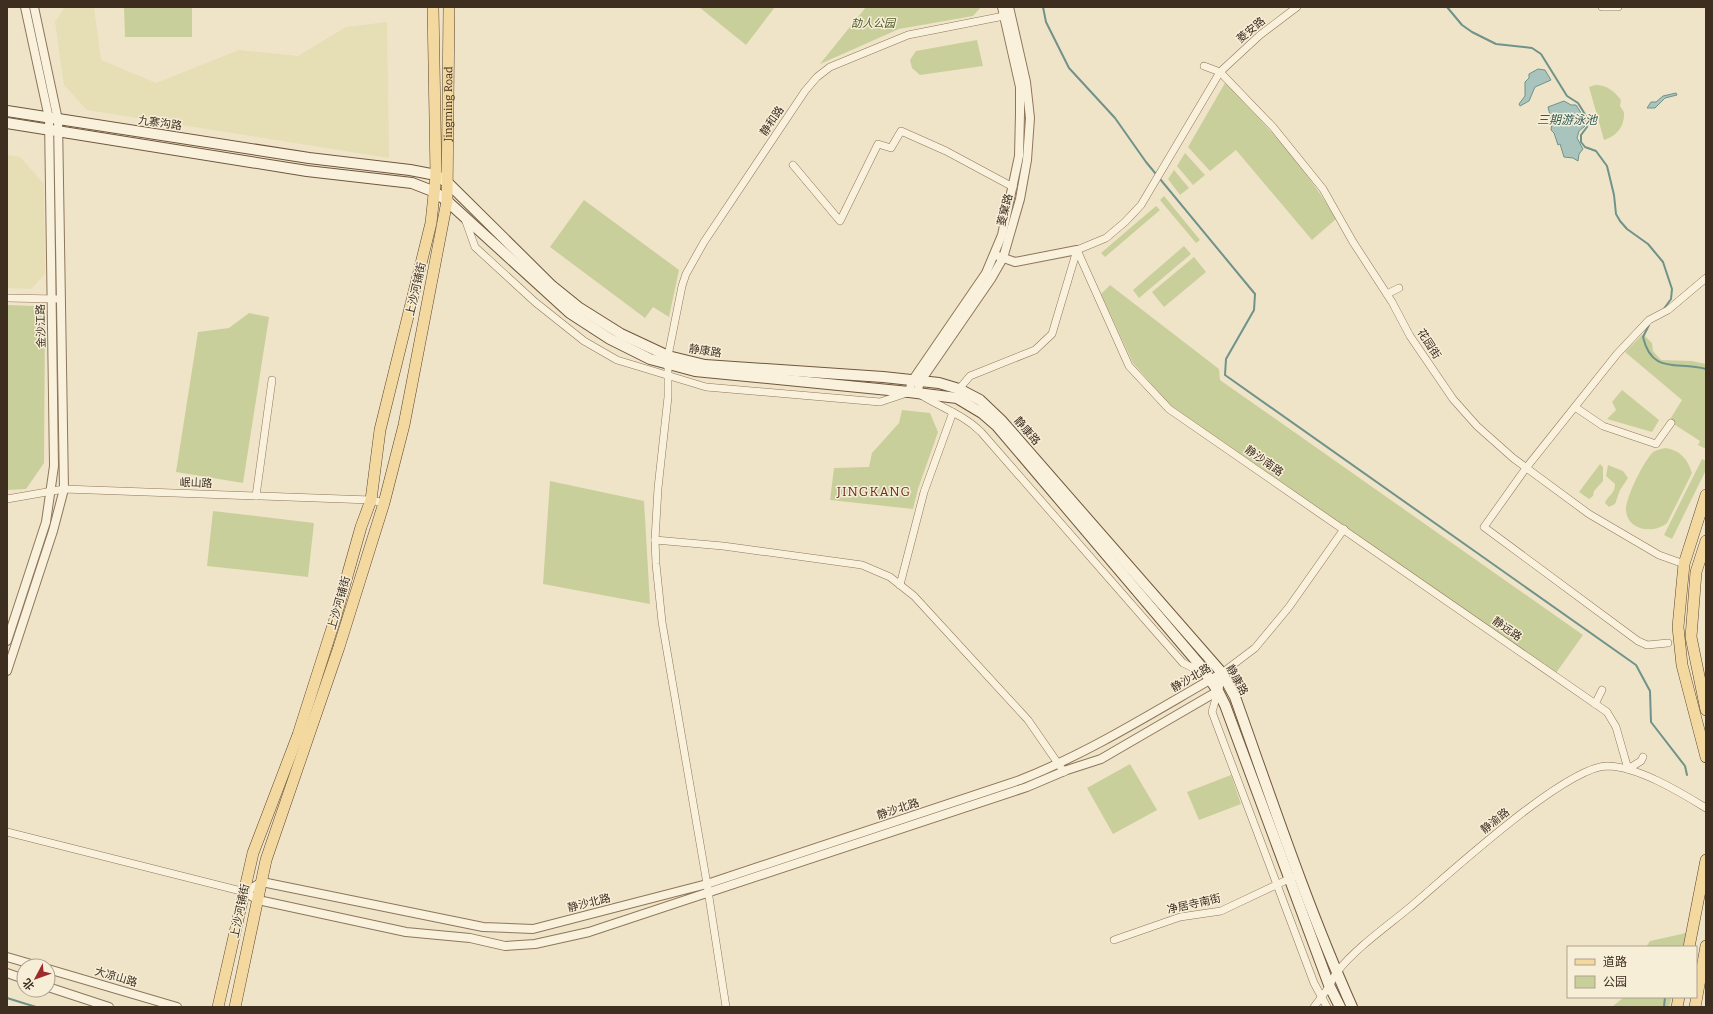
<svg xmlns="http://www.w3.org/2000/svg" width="1713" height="1014" viewBox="0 0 1713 1014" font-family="Bitter,'Noto Sans SC',serif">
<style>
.farmland{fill:#e6deb5}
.green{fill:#c9cf9b}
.water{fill:#a9c4bc;stroke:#6f938a}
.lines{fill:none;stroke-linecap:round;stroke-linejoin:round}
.stream{stroke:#6f938a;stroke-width:2}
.minor-casing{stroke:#8d765c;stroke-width:8}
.tertiary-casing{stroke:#8d765c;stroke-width:10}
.secondary-casing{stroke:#6f573f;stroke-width:12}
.primary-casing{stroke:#5b4430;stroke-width:12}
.minor{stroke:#faf1dc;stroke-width:7}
.tertiary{stroke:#faf1dc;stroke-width:8}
.secondary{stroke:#faf1dc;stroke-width:10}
.primary{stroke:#f3d9a0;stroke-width:11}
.labels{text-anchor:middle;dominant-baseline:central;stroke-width:3;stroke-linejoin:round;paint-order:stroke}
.park-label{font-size:11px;font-style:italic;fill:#4d5a26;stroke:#f7eed8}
.street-label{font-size:11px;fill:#3d2e20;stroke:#f7eed8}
.water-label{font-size:12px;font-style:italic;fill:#2f5d5a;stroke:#f7eed8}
.quarter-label{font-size:13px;letter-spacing:1px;fill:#6b2e1e;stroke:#f7eed8}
</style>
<rect width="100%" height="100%" fill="#f0e4c8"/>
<g class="farmland">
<polygon points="65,7 94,7 101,60 156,83 239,50 298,56 346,27 387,22 389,158 87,110 64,85 55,22"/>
<polygon points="7,155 20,157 44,184 45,274 31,289 7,288"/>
</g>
<g class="green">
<polygon points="124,7 192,7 192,37 125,37"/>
<polygon points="699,7 775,7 746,45"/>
<polygon points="866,7 981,7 973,16 899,29 820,64"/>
<polygon points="977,40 983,66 920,75 912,68 910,60 916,51"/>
<path d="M1225,83C1266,125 1306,168 1336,219L1312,240L1236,150L1210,171L1188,147Z"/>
<path d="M1595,85C1607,85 1614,91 1621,100L1620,106L1624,112C1625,126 1617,136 1604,140L1589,87Z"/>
<polygon points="1185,153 1205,175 1193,185 1177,166"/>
<polygon points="1174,170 1189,188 1180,195 1168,179"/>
<polygon points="1164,196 1200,240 1196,243 1160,200"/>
<polygon points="584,200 679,270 669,317 653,307 645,318 550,247"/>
<polygon points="1156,206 1160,210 1105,257 1101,253"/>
<polygon points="1184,246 1191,254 1139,298 1133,290"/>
<polygon points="1194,257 1206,272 1164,307 1152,292"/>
<polygon points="1110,285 1219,369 1220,380 1583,635 1556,673 1170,405 1133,363 1101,294"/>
<polygon points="7,305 35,306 45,320 44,463 26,489 7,490"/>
<polygon points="249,313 269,317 243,483 176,472 198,332 229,328"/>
<polygon points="1643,334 1652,343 1653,351 1661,360 1692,361 1706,364 1706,449 1698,445 1700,441 1669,421 1682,400 1625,352"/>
<polygon points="1622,390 1659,420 1652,432 1607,419 1616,410 1612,402"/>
<polygon points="902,410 930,413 938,432 918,489 913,509 830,500 834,468 869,467 872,453 899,423"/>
<path d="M1665,448C1680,450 1687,458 1692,473L1667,523C1654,534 1628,531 1626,511C1625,498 1644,461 1653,452C1656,450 1661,449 1665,448Z"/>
<polygon points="1702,459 1706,461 1706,470 1672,539 1664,535"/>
<polygon points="1600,464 1603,467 1603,481 1594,491 1593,496 1589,499 1579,492"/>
<path d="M1608,465L1623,471L1628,478L1620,490L1615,504L1609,507L1605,503C1608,495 1615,494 1615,484L1606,476Z"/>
<polygon points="550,481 644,501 650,604 543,584"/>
<polygon points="213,511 314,523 308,577 207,566"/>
<polygon points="1130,764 1157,810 1113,834 1087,788"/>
<polygon points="1231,775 1241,804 1199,820 1187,792"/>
<polygon points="1686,933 1683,947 1646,947 1650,941"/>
<polygon points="1624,997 1672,997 1669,1007 1612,1007"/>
</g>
<g class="water">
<polygon points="1538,69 1545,70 1551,80 1535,87 1529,101 1520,106 1519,104 1525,96 1525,82 1529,78 1529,74"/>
<polygon points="1676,93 1677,95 1665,98 1655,108 1647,108 1651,102 1656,102 1663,96"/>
<polygon points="1564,101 1571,105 1576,105 1585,119 1585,126 1579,131 1577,138 1583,149 1579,154 1578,161 1573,158 1564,157 1560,144 1558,145 1554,133 1551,130 1552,123 1548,107"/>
</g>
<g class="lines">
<g class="stream">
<polyline points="1043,7 1046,22 1069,68 1115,118 1146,162 1255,294 1254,310 1226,359 1225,375 1636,665 1650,691 1651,722 1685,766 1687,775"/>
<polyline points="1447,7 1462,25 1472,32 1496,44 1532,48 1541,54 1567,96 1578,103 1583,111 1588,120 1587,127 1581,135 1581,142 1585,147 1596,151 1607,166 1614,195 1616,214 1620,221 1627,229 1648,244 1663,262 1672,289 1671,299 1663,310"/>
<path d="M1649,325L1643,337C1652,375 1677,361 1706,369"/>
<polyline points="7,998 36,1007"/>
<polyline points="1664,1007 1665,997"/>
</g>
<g class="minor-casing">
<g id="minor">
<polyline points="1602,7 1618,7"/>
<polyline points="1204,66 1220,72 1273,127 1323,189 1353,242 1392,302 1410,336 1453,399 1477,426 1513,458 1589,514 1659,555 1684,564"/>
<polyline points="793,165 840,221 878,144 891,148 901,131 946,151 1013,187"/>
<polyline points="465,219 475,247 535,302 584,341 617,360 706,387 880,402 907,393"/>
<polyline points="1077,250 1129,366 1169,409 1607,712 1616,727 1628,769 1641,761 1643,757"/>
<polyline points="1387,294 1399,288"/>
<polyline points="7,298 57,299"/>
<polyline points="959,389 970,376 1035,350 1052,334 1077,250 1106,238 1125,222 1141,205 1220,72 1260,35 1297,7"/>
<path d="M921,395C942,408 964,415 981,432L1183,663L1206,674"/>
<polyline points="1575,407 1603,426 1656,444 1671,423"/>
<polyline points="256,496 272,380"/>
<polyline points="7,499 64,489 371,500 384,503"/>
<polyline points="655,540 723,546 862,565 890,577 914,596 1028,720 1064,772"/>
<polyline points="900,585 924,492 953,412"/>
<polyline points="1668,643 1647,645 1638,641 1484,527 1526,468 1617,354 1649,320 1668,310 1706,278"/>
<polyline points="1222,673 1255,648 1289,607 1344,529"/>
<polyline points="1218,691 1212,712 1314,983 1327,1007"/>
<polyline points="1595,704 1602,690"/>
<polyline points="7,832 245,892"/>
<polyline points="1114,940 1180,917 1221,911 1293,877"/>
<polyline points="726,1007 707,884 662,622 656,564 655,540 658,488 668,397 668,356 682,286 686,274 704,242 805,91 817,77 830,67 908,35 1009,15"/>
<path d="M1314,1007C1319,1000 1325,993 1330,985C1332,981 1334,975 1337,972C1356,948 1386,927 1409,908C1446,877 1564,767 1607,766C1637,766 1680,792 1706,808"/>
</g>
</g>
<g class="tertiary-casing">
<g id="tertiary">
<polyline points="998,256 1015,262 1077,250"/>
<polyline points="909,392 912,381 986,273 1002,235 1019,156 1020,113 1020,87 1002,7"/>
<polyline points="917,393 920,382 991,279 1003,258 1020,199 1027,160 1030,118 1026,82 1009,7"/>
<polyline points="7,641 46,522 54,466 49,118 25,7"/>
<polyline points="7,671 53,531 64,489 58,120 34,7"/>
<path d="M1222,673L1218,691L1101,759L1067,770L1027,787L589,932L535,944L505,946L470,938L406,932L258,900L245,892L262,882L483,927L533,929L707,884L1020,780C1091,752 1155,711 1222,673Z"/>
<polyline points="7,957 38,966"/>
<polyline points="48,969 177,1007"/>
<polyline points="7,973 24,979"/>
<polyline points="48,987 109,1007"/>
</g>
</g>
<g class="secondary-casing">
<g id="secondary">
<path d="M7,111L309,158L410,170L436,175L448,183L552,286L578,307L621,334L668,356L705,365L883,377L939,383L959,389L980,400L1001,420L1222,673L1235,697C1272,801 1307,906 1352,1007"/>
<polyline points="7,123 307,171 412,183 435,192 447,201 570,313 610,339 650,359 695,371 909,392 957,398 982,413 997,426 1199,664 1218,691 1225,705 1329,985 1340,1007"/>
</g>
</g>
<g class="primary-casing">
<g id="primary">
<polyline points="1706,495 1684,564 1678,627 1682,665 1706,757"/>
<polyline points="1706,541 1696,572 1691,637 1706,710"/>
<polyline points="1689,947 1706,860"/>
<polyline points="218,1007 253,853 298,735 335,619 361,527 371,500 380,430 431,223 436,175 433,7"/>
<path id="s1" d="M235,1007L266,860L339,647L384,503L404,425L447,201L449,7"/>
<polyline points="1677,1007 1679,997"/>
<polyline points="1695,1007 1706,946"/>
</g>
</g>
<use href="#minor" class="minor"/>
<use href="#tertiary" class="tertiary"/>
<use href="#secondary" class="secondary"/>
<use href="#primary" class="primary"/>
</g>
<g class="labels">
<g class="park-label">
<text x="873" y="23">劼人公园</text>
</g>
<g class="street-label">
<text transform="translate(1251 30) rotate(-40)">菱安路</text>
<text stroke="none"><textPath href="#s1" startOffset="932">Jingming Road</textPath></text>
<text transform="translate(772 121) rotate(-56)">静和路</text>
<text transform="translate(160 123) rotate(8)">九寨沟路</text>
<text transform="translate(1005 210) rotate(-76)">菱窠路</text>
<text transform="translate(416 289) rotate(-77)">上沙河铺街</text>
<text transform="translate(41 326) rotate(-91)">金沙江路</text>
<text transform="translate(1429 344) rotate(57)">花园街</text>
<text transform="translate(705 351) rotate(9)">静康路</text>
<text transform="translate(1027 431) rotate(49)">静康路</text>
<text transform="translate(1264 461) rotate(35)">静沙南路</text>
<text transform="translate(196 483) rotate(2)">岷山路</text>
<text transform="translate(339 603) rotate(-74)">上沙河铺街</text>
<text transform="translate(1507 629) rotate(35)">静远路</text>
<text transform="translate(1191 678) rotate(-30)">静沙北路</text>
<text transform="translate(1237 680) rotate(61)">静康路</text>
<text transform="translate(898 809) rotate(-18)">静沙北路</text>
<text transform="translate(1495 821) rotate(-38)">静渝路</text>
<text transform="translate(589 903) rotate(-14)">静沙北路</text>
<text transform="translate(1194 904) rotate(-13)">净居寺南街</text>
<text transform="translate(240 911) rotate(-78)">上沙河铺街</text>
<text transform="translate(116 977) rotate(16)">大凉山路</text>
</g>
<g class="water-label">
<text x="1567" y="120">三期游泳池</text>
</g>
<g class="quarter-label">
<text x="874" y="491">JINGKANG</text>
</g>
</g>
<rect width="1713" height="1014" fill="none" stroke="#3d2e20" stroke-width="16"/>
<rect x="1567" y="946" width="130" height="52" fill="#f7eed8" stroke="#ada18e"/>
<rect x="1575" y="959" width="20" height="6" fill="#f3d9a0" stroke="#ada18e"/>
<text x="1603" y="966" font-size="12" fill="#3d2e20">道路</text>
<rect x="1575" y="976" width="20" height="12" fill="#c9cf9b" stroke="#ada18e"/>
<text x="1603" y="986" font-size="12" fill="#3d2e20">公园</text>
<g transform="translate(36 978) rotate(229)"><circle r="19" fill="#f7eed8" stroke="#ada18e"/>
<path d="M0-3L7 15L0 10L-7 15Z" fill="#9e2a2b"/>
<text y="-6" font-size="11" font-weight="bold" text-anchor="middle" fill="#3d2e20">北</text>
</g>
</svg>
